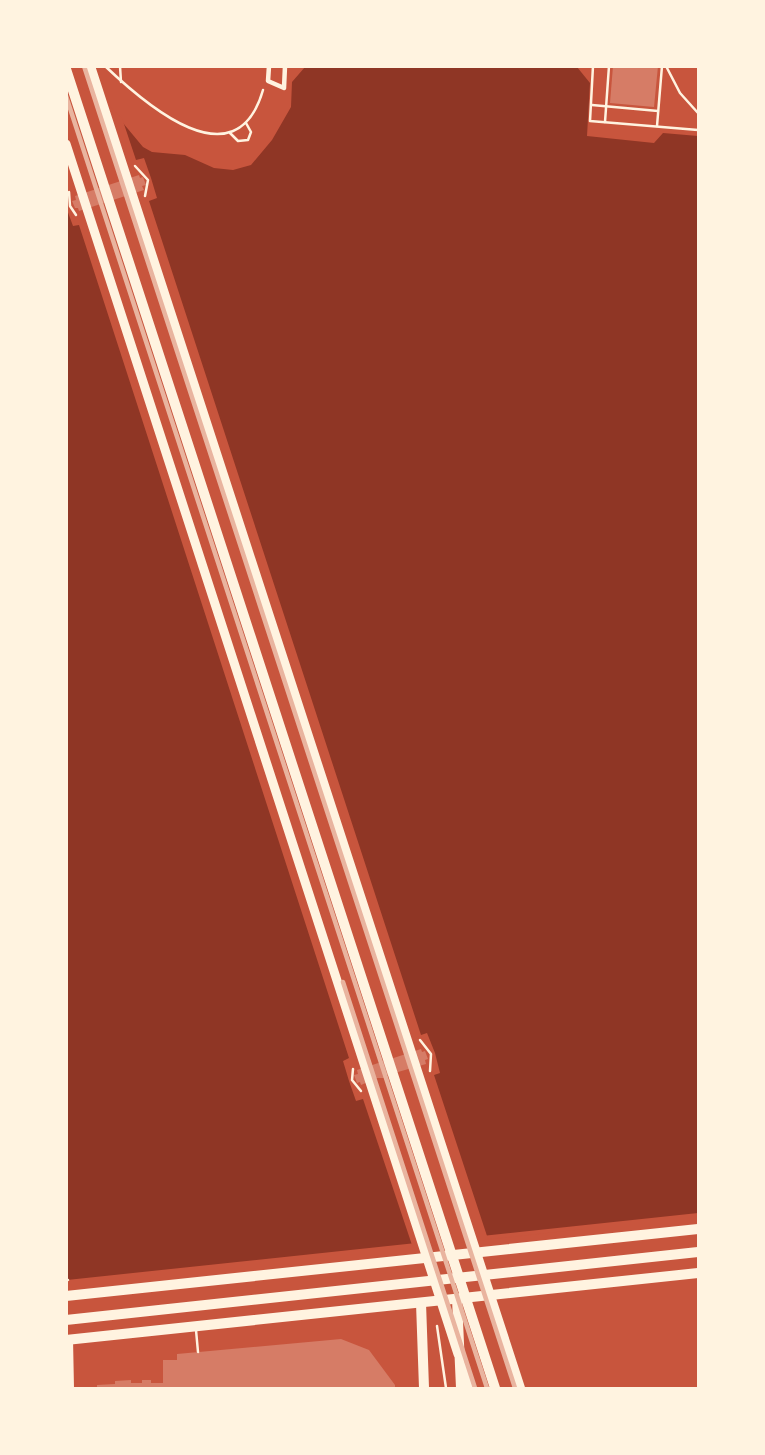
<svg xmlns="http://www.w3.org/2000/svg" width="765" height="1455" viewBox="0 0 765 1455" font-family="Commissioner,sans-serif">
<style>
.water{fill:#8f3625}
.pier{fill:#c8553d}
.building{fill:#d67c66}
.lines{fill:none;stroke-linecap:round;stroke-linejoin:round}
.path{stroke:#fff3e0;stroke-width:2.5}
.service{stroke:#fff3e0;stroke-width:2.5}
.pedestrian{stroke:#fff3e0;stroke-width:4.5}
.minor{stroke:#fff3e0;stroke-width:6}
.secondary{stroke:#fff3e0;stroke-width:9}
.primary{stroke:#fff3e0;stroke-width:10}
.motorway{stroke:#fff3e0;stroke-width:10}
.rail{stroke:#e9b49f;stroke-width:4.5}
</style>
<rect width="100%" height="100%" fill="#c8553d"/>
<polygon class="water" points="305,67 577,67 590,83 587,136 654,143 663,133 698,136 698,1213 67,1280 66,84 123,123 143,147 152,152 185,155 214,168 233,170 251,165 272,140 291,107 292,82"/>
<polygon class="pier" points="66,80 104,101 122,118 136,160 144,158 151,178 157,198 149,201 421,1035 427,1033 435,1053 440,1073 434,1075 488,1239 584,1229 413,1248 363,1099 356,1101 349,1081 343,1061 349,1058 79,225 73,226 66,207"/>
<g class="building">
<polygon points="613,66 658,66 654,107 610,103"/>
<polygon points="139,175 140,178 143,177 146,185 142,186 144,190 79,211 78,208 75,208 72,201 76,200 75,196"/>
<polygon points="421,1049 422,1052 425,1051 428,1059 425,1060 426,1064 384,1076 385,1078 377,1078 361,1085 360,1082 357,1083 354,1075 358,1074 357,1070"/>
<polygon points="341,1339 369,1350 395,1385 395,1388 97,1388 97,1385 115,1384 115,1381 131,1380 131,1383 142,1383 142,1380 151,1380 151,1383 163,1383 163,1360 177,1360 177,1354"/>
</g>
<g class="lines">
<g class="path">
<path d="M105,66C145,104 236,184 263,90"/>
<polyline points="120,66 121,82"/>
<polyline points="593,66 590,121 698,130"/>
<polyline points="666,66 680,93 698,113"/>
<polyline points="592,105 658,111"/>
<polyline points="605,122 609,66"/>
<polyline points="657,126 662,66"/>
<polyline points="230,133 238,141 248,140 251,132 246,123"/>
<polyline points="135,166 148,180 145,196"/>
<polyline points="69,192 70,206 76,215"/>
<polyline points="420,1040 431,1054 430,1071"/>
<polyline points="353,1069 352,1080 361,1091"/>
<polyline points="66,1281 68,1280"/>
<polyline points="437,1326 446,1388"/>
</g>
<polyline class="service" points="196,1330 198,1352"/>
<polyline class="pedestrian" points="269,66 268,81 284,88 285,66"/>
<polyline class="minor" points="70,1339 71,1388"/>
<g class="secondary">
<polyline points="66,144 458,1354"/>
<polyline points="462,1367 469,1388"/>
</g>
<g class="primary">
<polyline points="90,66 520,1388"/>
<polyline points="66,69 495,1388"/>
<polyline points="457,1299 461,1388"/>
<polyline points="421,1303 424,1388"/>
<polyline points="66,1340 698,1273"/>
</g>
<g class="motorway">
<polyline points="66,1296 698,1229"/>
<polyline points="66,1320 698,1252"/>
</g>
<g class="rail">
<polyline points="84,66 515,1388"/>
<polyline points="66,96 487,1388"/>
<polyline points="343,982 475,1388"/>
</g>
</g>
<rect width="765" height="1455" fill="none" stroke="#fff3e0" stroke-width="136"/>
</svg>
